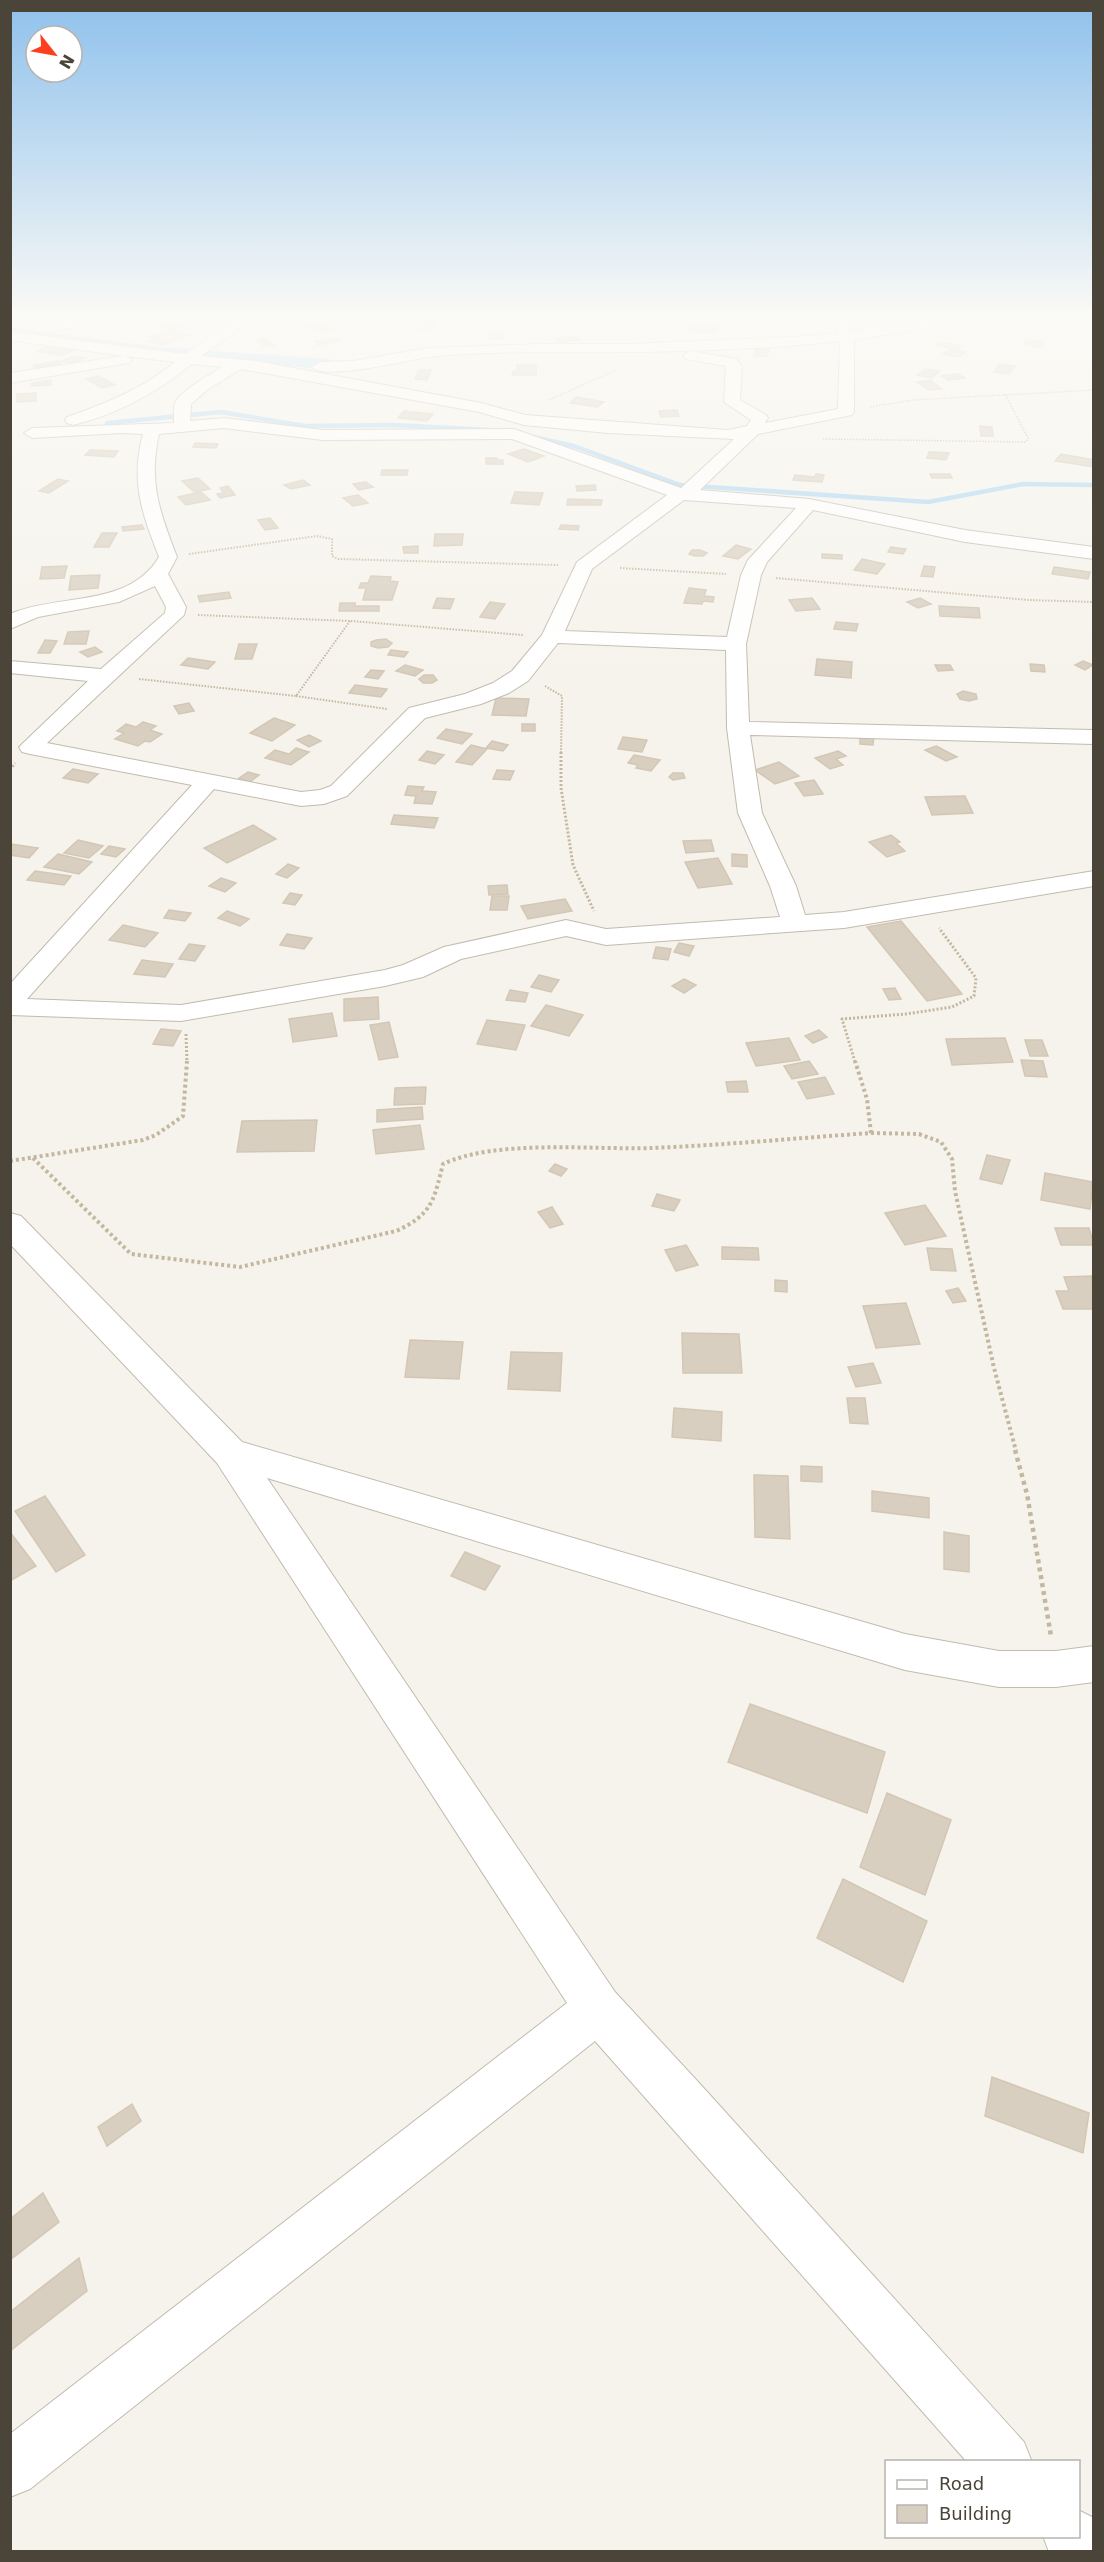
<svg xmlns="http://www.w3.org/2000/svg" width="1104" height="2562" viewBox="0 0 1104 2562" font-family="'DejaVu Sans',sans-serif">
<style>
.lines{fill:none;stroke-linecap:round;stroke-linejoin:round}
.stream{stroke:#a9d4f2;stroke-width:4.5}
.canal{fill:#a9d4f2;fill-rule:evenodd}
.building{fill:#d8cfc1;stroke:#d3c7b4;stroke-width:1.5}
.minor-casing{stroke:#c2bbae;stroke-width:2}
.path-far4{stroke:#c4b79f;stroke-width:1.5;stroke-dasharray:1.5 1.5;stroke-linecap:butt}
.path-far3{stroke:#c4b79f;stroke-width:2;stroke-dasharray:1.5 1.5;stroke-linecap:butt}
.path-far2{stroke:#c4b79f;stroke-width:3;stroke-dasharray:2 2;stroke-linecap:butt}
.path-far1{stroke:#c4b79f;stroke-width:4;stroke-dasharray:3 3;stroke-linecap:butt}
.path{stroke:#c4b79f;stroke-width:4.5;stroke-dasharray:4 4;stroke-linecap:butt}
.minor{fill:#fff;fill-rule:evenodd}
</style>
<rect width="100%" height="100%" fill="#f6f3ec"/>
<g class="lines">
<g class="stream">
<polyline points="107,423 221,412 305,426 394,425 490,430"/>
<polyline points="533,437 574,446 680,485 928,502 1023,484 1094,485"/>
</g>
<polygon class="canal" points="10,327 158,347 329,359 337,364 329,369 158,357 10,335"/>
</g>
<g class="building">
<polygon points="1018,315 1032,324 1017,325 995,317"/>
<polygon points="399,316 409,317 396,325 386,323"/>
<polygon points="429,317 438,317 432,329 416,329 421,319 427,319"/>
<polygon points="339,319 353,324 344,326 330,321"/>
<polygon points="176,322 187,326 172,331 161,327"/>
<polygon points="322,322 338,327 325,332 308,327"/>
<polygon points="692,325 719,326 716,333 691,332"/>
<polygon points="175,331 191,335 163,345 148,341 153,339 148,337"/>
<polygon points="489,333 503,333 504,339 490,339"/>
<polygon points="576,336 580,340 560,342 556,338"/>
<polygon points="266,338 274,345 264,346 256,340"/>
<polygon points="335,338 340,341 318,345 314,341"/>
<polygon points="1026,340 1045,342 1041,348 1024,344"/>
<polygon points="940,342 962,346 958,349 936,345"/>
<polygon points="50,345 74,350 61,356 37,351"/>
<polygon points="755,349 769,349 767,356 754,356"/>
<polygon points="950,349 966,352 959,357 943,354"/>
<polygon points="72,356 85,358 76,363 62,361"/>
<polygon points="58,361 61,364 35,368 33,365"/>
<polygon points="1000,364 1015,366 1009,374 994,372"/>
<polygon points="517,365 536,365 536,375 512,375 513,371 517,371"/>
<polygon points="925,369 940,371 932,378 917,375"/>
<polygon points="419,370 431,370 427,380 415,379"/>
<polygon points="958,374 965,378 948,380 941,376"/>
<polygon points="98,376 115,385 102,388 86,379"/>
<polygon points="51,380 51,385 31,386 32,383"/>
<polygon points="930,380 942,389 929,390 917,382"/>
<polygon points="36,393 36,401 17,402 17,394"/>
<polygon points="576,397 604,402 597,407 570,403"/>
<polygon points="677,410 679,416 661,417 659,411"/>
<polygon points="404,411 433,414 427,421 398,418"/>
<polygon points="980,426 992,427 993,436 981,436"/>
<polygon points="195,443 218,444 216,448 193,447"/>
<polygon points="524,449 544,456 528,462 508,454"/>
<polygon points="90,450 118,451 114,457 85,455"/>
<polygon points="929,452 936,452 949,453 946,460 927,458"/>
<polygon points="1061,454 1094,460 1094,467 1055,461"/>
<polygon points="486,458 497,458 497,460 503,460 503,464 486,464"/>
<polygon points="382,470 408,470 407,475 381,475"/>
<polygon points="816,474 824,475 822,482 793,480 795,475 815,477"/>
<polygon points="930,474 950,474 952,478 932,478"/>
<polygon points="198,478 210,489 194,492 182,481"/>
<polygon points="58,479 68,481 49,493 39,491"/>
<polygon points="303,480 310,485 291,489 284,485"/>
<polygon points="366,482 373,487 359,490 353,484"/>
<polygon points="595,485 596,490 577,491 576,486"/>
<polygon points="228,486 235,495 220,498 217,494 224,493 220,488"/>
<polygon points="201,492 210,500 186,505 178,497"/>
<polygon points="515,492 543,493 539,505 511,503"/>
<polygon points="358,495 368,503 353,506 343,498"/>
<polygon points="568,499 602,500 601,505 567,505"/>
<polygon points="270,518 278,528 265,530 258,520"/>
<polygon points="142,525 144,529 123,531 122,527"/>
<polygon points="561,525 579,526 578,530 559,529"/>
<polygon points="102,533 117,533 109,547 94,547"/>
<polygon points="435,534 463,534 462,545 434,546"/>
<polygon points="736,545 751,549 738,559 723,556"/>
<polygon points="418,546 418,553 404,553 403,547"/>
<polygon points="891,547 906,549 903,554 888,552"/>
<polygon points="692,550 700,550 707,553 703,556 695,556 689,554"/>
<polygon points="822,554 842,555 842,559 822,558"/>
<polygon points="862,559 885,564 877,574 854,570"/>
<polygon points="67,566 64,578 40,579 42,567"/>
<polygon points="924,566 935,567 933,577 921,576"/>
<polygon points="1054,567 1090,572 1088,579 1052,574"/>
<polygon points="100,575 98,588 69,590 71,576"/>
<polygon points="371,576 391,577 390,581 398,582 392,600 363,600 366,588 359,588 361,583 368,583"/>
<polygon points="689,588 706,590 704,596 714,597 713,602 703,601 702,604 684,603"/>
<polygon points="229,592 231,598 200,602 198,596"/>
<polygon points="437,598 454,599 450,609 433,608"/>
<polygon points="812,598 820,609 796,611 789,600"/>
<polygon points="920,598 931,604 918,608 907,602"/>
<polygon points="490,602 505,604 495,619 480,617"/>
<polygon points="340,603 355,603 355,606 379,606 379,611 339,611"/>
<polygon points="939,606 979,608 980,618 940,616"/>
<polygon points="836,622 858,624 856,631 834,629"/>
<polygon points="89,631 86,644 64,644 68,632"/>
<polygon points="386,639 392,643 388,647 378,648 371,646 371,642 376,640"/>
<polygon points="45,640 57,641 50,653 38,653"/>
<polygon points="239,644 257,644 252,659 235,659"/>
<polygon points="95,647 102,652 88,657 80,652"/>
<polygon points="391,650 408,652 404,657 388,655"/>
<polygon points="188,658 215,662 208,669 181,665"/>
<polygon points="817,659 852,662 851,678 815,675"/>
<polygon points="1083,661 1093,665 1085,670 1075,665"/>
<polygon points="1030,664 1044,665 1045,672 1031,671"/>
<polygon points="405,665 423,670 415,676 396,671"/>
<polygon points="935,665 950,665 953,670 938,671"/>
<polygon points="371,670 384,671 378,679 365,677"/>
<polygon points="424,675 433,675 437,680 432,683 423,683 419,679"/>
<polygon points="355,685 387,689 381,697 349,693"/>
<polygon points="963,691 976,694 977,699 969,701 960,699 957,694"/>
<polygon points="496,698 529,699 526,716 492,715"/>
<polygon points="189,703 194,711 179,714 174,706"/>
<polygon points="274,718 295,725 272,741 250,733"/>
<polygon points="143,722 156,726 150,730 162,734 150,742 145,741 138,746 115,739 124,733 117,731 126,724 136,727"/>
<rect x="522" y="724" width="13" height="7"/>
<polygon points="446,729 472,734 462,744 437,738"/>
<polygon points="860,734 874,735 873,745 860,744"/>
<polygon points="309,735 321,741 309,747 297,740"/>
<polygon points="623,737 647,740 642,752 618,749"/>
<polygon points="492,741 508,745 503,751 486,748"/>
<polygon points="471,745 487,749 472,765 456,762"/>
<polygon points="936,746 957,757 946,761 925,750"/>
<polygon points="296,748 309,752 291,765 265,758 275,750 289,754"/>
<polygon points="427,751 444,755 435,764 419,760"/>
<polygon points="838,751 846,756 836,759 843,765 830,769 815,758"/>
<polygon points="634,755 660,760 651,771 636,768 638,765 628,763"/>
<polygon points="779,762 799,776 775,784 755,770"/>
<polygon points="73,769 98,774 88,783 63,778"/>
<polygon points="497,770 514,771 510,780 493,779"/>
<polygon points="248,772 259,775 250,782 239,778"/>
<polygon points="673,773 683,773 685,778 673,780 669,777"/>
<polygon points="814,780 823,794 804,796 795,783"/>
<polygon points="408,786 424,787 422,791 436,792 432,804 414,803 416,796 405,795"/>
<polygon points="965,796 973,813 932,815 925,797"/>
<polygon points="394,815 438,818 434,828 391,824"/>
<polygon points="253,825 276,839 227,863 204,848"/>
<polygon points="891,835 900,842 896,843 905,851 887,857 869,842"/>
<polygon points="78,840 103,846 89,858 64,853"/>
<polygon points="711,840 714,851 686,853 683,841"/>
<polygon points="10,844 11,844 38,848 29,858 10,855"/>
<polygon points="109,846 125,849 116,857 101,854"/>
<polygon points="58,854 92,862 79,874 44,867"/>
<polygon points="732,854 747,855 747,867 732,866"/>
<polygon points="718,858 732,884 698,888 685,862"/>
<polygon points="288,864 299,868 287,878 276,874"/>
<polygon points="35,871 71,876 64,885 27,880"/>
<polygon points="221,878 236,883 225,892 209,886"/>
<polygon points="507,885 508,894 489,895 488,886"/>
<polygon points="290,893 302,895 295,905 283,903"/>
<polygon points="492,896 509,896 507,910 490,910"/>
<polygon points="565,899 572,911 528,919 521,906"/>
<polygon points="169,910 191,913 185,921 164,918"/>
<polygon points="227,911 249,919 240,926 218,918"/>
<polygon points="901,921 962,994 927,1001 867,927"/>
<polygon points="123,925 158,933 145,947 109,940"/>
<polygon points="287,934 312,938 304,949 280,945"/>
<polygon points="679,943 694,946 689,956 674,952"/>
<polygon points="189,944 205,946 195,961 179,959"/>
<polygon points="656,947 671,949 668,960 653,958"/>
<polygon points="142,960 173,964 165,977 134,974"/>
<polygon points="539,975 559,980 551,992 531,987"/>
<polygon points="684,979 696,985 684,993 672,986"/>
<polygon points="895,988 901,999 889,1000 883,989"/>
<polygon points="510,990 528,993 525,1002 506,1000"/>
<polygon points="378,997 379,1019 344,1021 344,999"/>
<polygon points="546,1005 583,1015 569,1036 531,1026"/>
<polygon points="332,1013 337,1036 293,1042 289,1019"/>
<polygon points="487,1020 525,1025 516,1050 477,1044"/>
<polygon points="389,1022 398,1057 379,1060 370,1025"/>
<polygon points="161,1029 181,1031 173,1046 153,1044"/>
<polygon points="819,1030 827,1037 813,1043 805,1036"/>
<polygon points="789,1038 800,1060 756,1066 746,1043"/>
<polygon points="1005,1038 1013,1062 952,1065 946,1039"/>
<polygon points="1025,1040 1042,1040 1048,1056 1030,1056"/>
<polygon points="1021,1060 1043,1061 1047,1077 1025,1076"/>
<polygon points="809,1061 818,1074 792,1079 784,1066"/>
<polygon points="825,1077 834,1094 807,1099 798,1082"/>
<polygon points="746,1081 748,1092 728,1092 726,1082"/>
<polygon points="426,1087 425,1104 394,1105 395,1088"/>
<polygon points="422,1107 423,1119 377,1122 377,1110"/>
<polygon points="317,1120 314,1151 237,1152 242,1121"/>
<polygon points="420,1125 424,1149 376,1154 373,1130"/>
<polygon points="987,1155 1010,1160 1002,1184 980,1179"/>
<polygon points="555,1164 567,1169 561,1176 549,1171"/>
<polygon points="1045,1173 1093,1182 1090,1209 1041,1200"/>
<polygon points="657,1194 680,1200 674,1211 652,1206"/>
<polygon points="925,1205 946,1236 905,1245 885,1213"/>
<polygon points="552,1207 563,1224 550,1228 538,1212"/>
<polygon points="1055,1228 1089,1228 1094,1245 1061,1245"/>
<polygon points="686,1245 698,1265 676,1271 665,1250"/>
<polygon points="722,1247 758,1248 759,1260 722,1259"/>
<polygon points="927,1248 952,1249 956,1271 931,1270"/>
<polygon points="1092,1276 1094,1309 1063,1309 1056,1291 1069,1291 1064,1277"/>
<polygon points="775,1280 787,1281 787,1292 775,1291"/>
<polygon points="958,1288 966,1301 953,1303 946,1291"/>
<polygon points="906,1303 920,1344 876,1348 863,1306"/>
<polygon points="682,1333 739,1334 742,1373 683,1373"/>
<polygon points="410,1340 463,1342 459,1379 405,1377"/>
<polygon points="511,1352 562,1353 560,1391 508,1389"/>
<polygon points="873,1363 881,1383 856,1387 848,1367"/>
<polygon points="847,1398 865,1398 868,1424 850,1423"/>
<polygon points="674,1408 722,1412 721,1441 672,1437"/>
<polygon points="801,1466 822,1467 822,1482 801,1481"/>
<polygon points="754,1475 788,1476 790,1539 755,1537"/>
<polygon points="872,1491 929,1498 929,1518 872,1511"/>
<polygon points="45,1496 85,1555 56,1572 15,1511"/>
<polygon points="10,1532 36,1566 10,1581"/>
<polygon points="944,1532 969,1536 969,1572 944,1569"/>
<polygon points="465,1552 500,1566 485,1590 451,1576"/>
<polygon points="750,1704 885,1752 867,1813 728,1762"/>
<polygon points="887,1793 951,1820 925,1895 860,1867"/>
<polygon points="843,1879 927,1921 903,1982 817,1938"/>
<polygon points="992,2077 1089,2113 1083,2153 985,2116"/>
<polygon points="132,2104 141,2121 107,2146 98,2127"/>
<polygon points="43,2193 59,2222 10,2260 10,2219"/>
<polygon points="79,2258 87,2291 10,2351 10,2312"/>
</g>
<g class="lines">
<g class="minor-casing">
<g id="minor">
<polygon points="105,315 146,315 139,319 38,332 31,328 38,324"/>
<path d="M241,315H259L201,356L256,361L481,403L525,415L728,430L747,426L751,420L724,402L726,366L686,359L683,356L686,353L691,351L736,359L742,366L740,400L766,415L768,418L765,423L838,409L840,341C770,349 699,351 629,352C563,353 495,350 428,357C408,360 324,381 312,367L320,362L354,361L428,348L541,344H631L811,336L838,333L834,315H848L852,331L952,315H985L978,319L854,340V412L852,415L758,434L700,490L809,499L965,530L1094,547V559L965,542L813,510L767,562L761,575L746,644L749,722L1094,730V744L750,735L762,813L796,886L805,915L844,912L1094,871V886L844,928L606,945L566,936L461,959L423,977L385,986L181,1021L10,1015V984L192,785L30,754L22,752L19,747L88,681L10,673V661L101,669L165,613L166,607L155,586L119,602L38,617L10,629V614L15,612C62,594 129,607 159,557C142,513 130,482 143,434L122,433L32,438L24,433L32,428L174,423C174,417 173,408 175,403C180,391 211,374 222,367L192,364C156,393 118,414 73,425L67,423L65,420L67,417C107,403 142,389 175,362L126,356L132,360L129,363L10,383V373L123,356L10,340V332L185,354ZM241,369L479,412L524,425L608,433L734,439L681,488L514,429L323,430L224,418L190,421L191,404L207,390ZM224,428L323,440L512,439L667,495L577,562L542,635L512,671L493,683L465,694L409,708L331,786L320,790L301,792L47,743L184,615L186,607L168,574L177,557C160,513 148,482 159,434ZM684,500L796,508L748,560L741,575L727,637L565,631L592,569ZM558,643L726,650L727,728L738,813L770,886L780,917L606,929L566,920L444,947L403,965L385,970L181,1005L27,999L214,789L301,806L324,804L347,796L425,718L481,704L509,693L528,681Z"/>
<polygon points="10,1213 21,1216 242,1442 905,1634 999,1651 1056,1651 1094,1646 1094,1682 1056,1687 999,1687 905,1670 267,1478 615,1992 701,2085 1024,2442 1032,2462 967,2462 595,2041 30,2489 10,2497 10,2434 567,2003 217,1463 10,1244"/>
<polygon points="1078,2510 1094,2518 1094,2552 1049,2552 1043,2536 1078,2536"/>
</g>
</g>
<g class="path-far4">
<polyline points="633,329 635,315"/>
<polyline points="442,331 450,326 452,315"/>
<polyline points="549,400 616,370"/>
<polyline points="870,407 913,400 1094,390"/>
<polyline points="823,439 1026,442 1028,438 1005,394"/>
</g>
<g class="path-far3">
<polyline points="189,554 317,536 332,539 332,556 338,559 558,565"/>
<polyline points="620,568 726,574"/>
<polyline points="776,578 1029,600 1094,602"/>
<polyline points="198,615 351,621 523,635"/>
<polyline points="139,679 296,696 350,621"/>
<polyline points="545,686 562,696 561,754"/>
<polyline points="296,696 387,709"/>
</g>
<g class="path-far2">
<polyline points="561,752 561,788 573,865 594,911"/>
<polyline points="10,770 15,763"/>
<polyline points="186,1034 187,1062"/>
<polyline points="855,1062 842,1019 906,1014 952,1007 974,996 976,978 939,928"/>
</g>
<g class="path-far1">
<polyline points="871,1133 919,1134 941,1142 952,1159 955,1191 994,1368 1016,1451"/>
<path d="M33,1158L131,1254L240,1267L396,1231C432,1215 434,1200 443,1164C496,1139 592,1150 652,1148C725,1145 798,1138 871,1133L867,1099L855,1061"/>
<polyline points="10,1161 143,1140 156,1135 183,1116 187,1061"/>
</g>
<polyline class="path" points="1015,1450 1027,1494 1051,1636"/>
<use href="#minor" class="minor"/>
</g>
<linearGradient id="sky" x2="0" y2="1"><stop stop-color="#8fc1ec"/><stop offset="0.47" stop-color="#fbfaf6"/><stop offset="1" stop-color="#fbfaf6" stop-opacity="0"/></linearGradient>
<rect width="1104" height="674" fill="url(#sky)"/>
<rect width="1104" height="2562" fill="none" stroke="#4b4439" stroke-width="24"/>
<rect x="885" y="2460" width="195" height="78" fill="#ffffff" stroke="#b7b4b0" stroke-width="1.5"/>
<rect x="897" y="2480" width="30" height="9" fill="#ffffff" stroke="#b7b4b0" stroke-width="1.5"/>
<text x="939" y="2490" font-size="18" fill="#4b4439">Road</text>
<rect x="897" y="2505" width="30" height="18" fill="#d8cfc1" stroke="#b7b4b0" stroke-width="1.5"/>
<text x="939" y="2520" font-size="18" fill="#4b4439">Building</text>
<g transform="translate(54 54) rotate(121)"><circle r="28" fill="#ffffff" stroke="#b7b4b0" stroke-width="1.5"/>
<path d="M0-4.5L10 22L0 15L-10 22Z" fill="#fc3f1d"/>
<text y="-9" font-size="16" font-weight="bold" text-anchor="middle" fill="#4b4439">N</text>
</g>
</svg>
